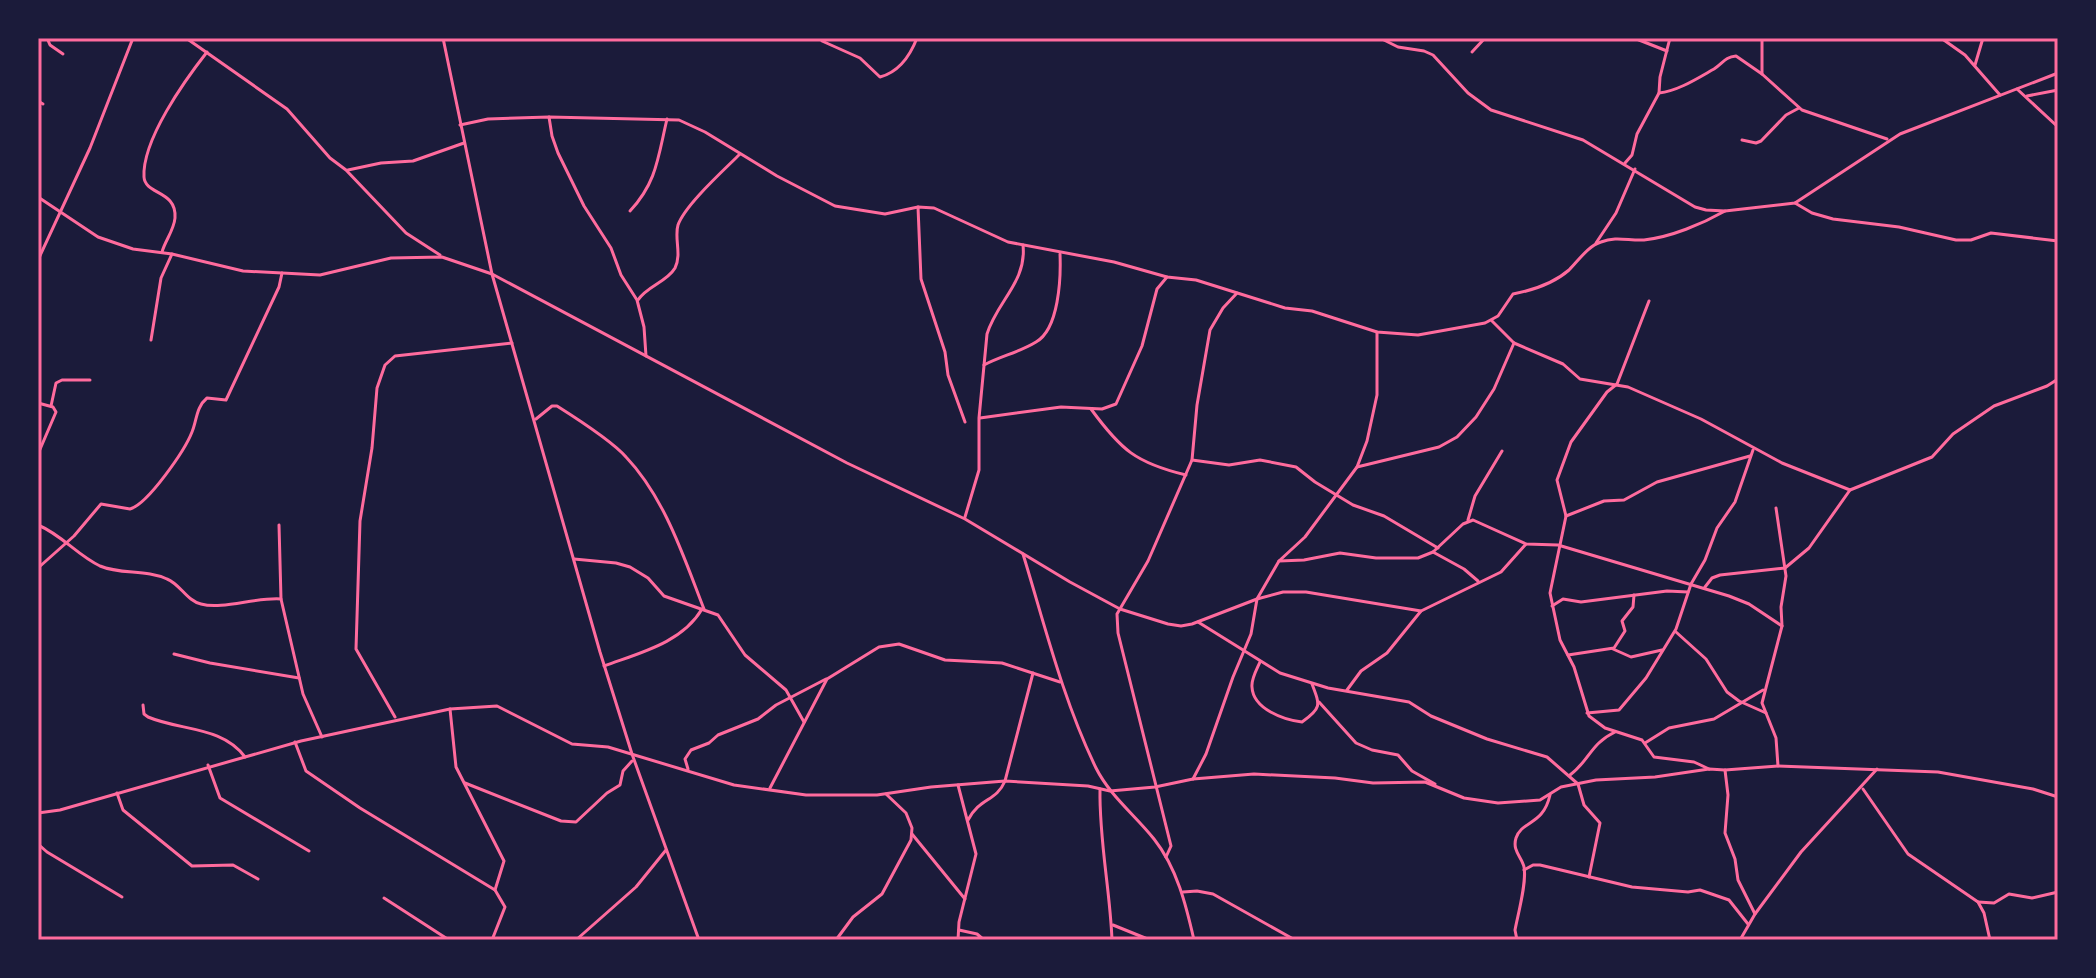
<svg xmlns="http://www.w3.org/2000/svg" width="2096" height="978" viewBox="0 0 2096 978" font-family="'Titillium Web',sans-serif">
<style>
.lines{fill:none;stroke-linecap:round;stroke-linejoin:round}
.minor{stroke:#ff6b9d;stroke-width:3}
.neatline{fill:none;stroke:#ff6b9d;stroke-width:3}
</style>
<rect width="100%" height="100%" fill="#1b1b3a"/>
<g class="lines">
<g class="minor">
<polyline points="47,38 50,45 63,54"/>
<polyline points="186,38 287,109 330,158 346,170 406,233 440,255"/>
<polyline points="443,38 492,274 600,652 632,754 699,940"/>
<polyline points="1380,38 1398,47 1424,51 1433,55 1468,93 1491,110 1583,140 1695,207 1706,210 1725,211 1795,203 1900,134 2058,73"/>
<polyline points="1634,38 1667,51"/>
<polyline points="1762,38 1762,74"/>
<polyline points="1941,38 1965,55 2000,95"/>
<path d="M822,41L860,58L880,77C899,72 910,56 917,38"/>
<polyline points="1472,52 1485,38"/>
<polyline points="1975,65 1983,38"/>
<polyline points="2017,89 2058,127"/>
<path d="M1659,93C1678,91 1698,78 1714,69C1723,63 1725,57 1736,56L1762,74L1802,110L1887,139"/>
<polyline points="2027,96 2058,90"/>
<polyline points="38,101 43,104"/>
<polyline points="549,117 552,136 558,153 584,206 611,248 621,275 637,300 644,327 646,356"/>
<path d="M460,125L488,119L549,117L679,120L705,132L777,176L835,206L885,214L918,207L934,208L1008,242L1114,262L1167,277L1196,280L1285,308L1312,311L1377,332L1418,335L1485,323L1498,316L1513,294C1534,290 1553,284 1569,270C1579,260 1588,246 1601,242C1616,236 1629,241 1644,240C1671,237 1702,224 1725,211"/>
<polyline points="1742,140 1756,143 1761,141 1786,115 1799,108"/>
<polyline points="1625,163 1632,155 1637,134 1659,93 1660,77 1670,38"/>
<polyline points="348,170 381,163 413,161 464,143"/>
<polyline points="38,197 98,237 133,249 172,254 243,271 320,275 391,258 442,257 492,274 847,463 965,519 1070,582 1120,609 1168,624 1181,626 1192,624 1257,599 1279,561 1304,560 1340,553 1376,558 1418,558 1433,552 1463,524 1473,520 1526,544 1558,545 1729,596 1749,604 1782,626"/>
<polyline points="1795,203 1812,213 1833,219 1899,227 1956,240 1971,240 1991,233 2058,241"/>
<polyline points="918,207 921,279 945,352 948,375 965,422"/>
<path d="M630,211C657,182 658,157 667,119"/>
<polyline points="1596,243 1616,213 1635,169"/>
<path d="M162,252C165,241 174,230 175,218C177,190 145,195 144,177C142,140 185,80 207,52"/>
<polyline points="38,260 90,148 133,38"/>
<path d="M638,300C647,286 667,282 675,268C682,254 674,238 678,225C685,205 724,170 740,154"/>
<polyline points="1649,301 1617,384 1607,392 1571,442 1557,480 1566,516 1550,593 1560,640 1574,667 1589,716 1605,728 1642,740 1654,757 1694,762 1709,769"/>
<polyline points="1492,321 1514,343 1563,364 1580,379 1628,387 1701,419 1782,463 1850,490"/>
<polyline points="151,340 161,278 172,254"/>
<path d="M984,365C1001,356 1020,352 1036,342C1059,329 1061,278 1060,254"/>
<polyline points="38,403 53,407 56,412 38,454"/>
<polyline points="51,406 56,383 62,380 90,380"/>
<path d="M1091,409C1121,450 1136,463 1186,475"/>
<polyline points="980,418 1061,407 1102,409 1116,404 1142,346 1157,289 1167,277"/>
<path d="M536,419L552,406H557C576,418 612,441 626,457C665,498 684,558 704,609"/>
<polyline points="1192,460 1229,465 1260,460 1296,467 1315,482 1353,505 1384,516 1438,548"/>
<polyline points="1357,467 1439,447 1457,437 1476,417 1494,389 1514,343"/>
<polyline points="1776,508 1786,576 1781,607 1782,626 1762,703 1776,738 1778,766"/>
<polyline points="1566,516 1604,501 1624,500 1657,482 1750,456"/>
<path d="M965,517L979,470V418L987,334C997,301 1027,282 1023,245"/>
<polyline points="1468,520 1475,496 1502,451"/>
<path d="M38,525C62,535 77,555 100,566C121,575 146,569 167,579C180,584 187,601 201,604C222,610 256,597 281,599L303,694L322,737"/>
<polyline points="279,525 281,599"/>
<polyline points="1433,552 1464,569 1478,581"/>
<path d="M1023,554C1045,626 1063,700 1096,768C1110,796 1135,815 1154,839C1177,868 1186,905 1194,940"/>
<polyline points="574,559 616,563 630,567 648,578 664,596 718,615 745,655 786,690 804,722"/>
<polyline points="1279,561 1305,537 1357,467 1367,441 1377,395 1377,332"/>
<path d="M38,568L74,536L101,504L130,509C148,504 185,450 192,432C197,420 196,407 207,398L226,400L279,287L282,273"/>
<polyline points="1705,587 1712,578 1720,575 1785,568 1809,548 1850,490 1932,457 1953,434 1994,406 2047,386 2058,379"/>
<polyline points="1552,606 1563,599 1581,602 1667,591 1688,592"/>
<polyline points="1198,622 1280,673 1328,688 1409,702 1431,716 1487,739 1547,757 1578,784 1584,805 1600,823 1589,877"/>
<polyline points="1676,632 1706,659 1727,692 1739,701 1766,713"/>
<polyline points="1613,649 1631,657 1662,650"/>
<polyline points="174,654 210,663 299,678"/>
<polyline points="1568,655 1614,648 1625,631 1622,621 1633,607 1634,595"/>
<path d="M1260,662C1257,669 1251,679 1252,687C1253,709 1284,720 1302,722C1322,708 1320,705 1312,684"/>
<path d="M604,666C639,653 682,643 702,609"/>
<polyline points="1347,690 1361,671 1387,653 1421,611 1501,572 1526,544"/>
<polyline points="1319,702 1356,743 1372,750 1398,755 1412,771 1435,784"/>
<path d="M143,705L144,714L148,717C181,731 222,726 245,757"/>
<polyline points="450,709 456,767 504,861 495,890 505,907 492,940"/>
<polyline points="1587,713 1619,710 1646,678 1676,629 1691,584 1705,560 1717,528 1735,502 1753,450"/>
<polyline points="395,717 356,649 360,521 372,448 377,388 385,365 395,356 512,343"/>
<polyline points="295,742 306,771 360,808 495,890"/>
<polyline points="1645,743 1669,728 1714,719 1763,690"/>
<polyline points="208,765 220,798 309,851"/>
<polyline points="688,769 685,759 691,750 709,743 718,735 758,719 776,705 826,679"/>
<polyline points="1725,770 1728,795 1725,833 1735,859 1738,880 1755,914"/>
<path d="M1570,775C1590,760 1590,744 1615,732"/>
<polyline points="1193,779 1206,754 1233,677 1251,634 1257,599 1283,592 1306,592 1421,611"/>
<polyline points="465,783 561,821 576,822 607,793 620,785 623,771 632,761"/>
<polyline points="958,785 976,854 959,922 958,940"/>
<polyline points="770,788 827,679 879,647 899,644 945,660 1002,663 1060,682"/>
<path d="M1100,789C1099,840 1110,889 1112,940"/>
<polyline points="1863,789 1908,854 1978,902 1984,913 1990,940"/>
<polyline points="117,793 123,810 192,866 233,865 258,879"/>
<polyline points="38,813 60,810 301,741 450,709 497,706 572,744 608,747 734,785 806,795 877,795 931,787 1005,781 1088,786 1110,791 1155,787 1193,779 1254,774 1335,778 1373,783 1425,782 1464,798 1498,803 1540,800 1561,787 1596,780 1655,777 1709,769 1725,770 1778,766 1938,772 2033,789 2058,797"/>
<path d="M968,820C980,797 996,802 1005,781L1033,673"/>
<polyline points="912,834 965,899"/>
<polyline points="38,844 47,852 122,897"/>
<polyline points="1166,857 1171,846 1118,633 1117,614 1148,561 1192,460 1197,405 1210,330 1223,308 1237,293"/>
<polyline points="1524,870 1533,865 1540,865 1632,887 1688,892 1700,890 1729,900 1748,924"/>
<polyline points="1183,892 1197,891 1213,894 1295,940"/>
<polyline points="384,898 449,940"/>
<polyline points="1978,902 1994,903 2009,894 2032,898 2058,892"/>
<polyline points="1113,925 1150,940"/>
<polyline points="959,930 977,934 984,940"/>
<polyline points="576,940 636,887 666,850"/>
<polyline points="836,940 853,917 882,894 911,840 912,828 906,813 886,794"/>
<path d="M1517,940L1515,930C1518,914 1527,882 1524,867C1522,857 1512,851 1516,838C1522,820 1543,826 1550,795"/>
<polyline points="1740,940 1755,914 1801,852 1877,769"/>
</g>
</g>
<rect width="2096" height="978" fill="none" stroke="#1b1b3a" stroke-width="80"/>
<rect x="40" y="40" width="2016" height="898" class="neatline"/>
</svg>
